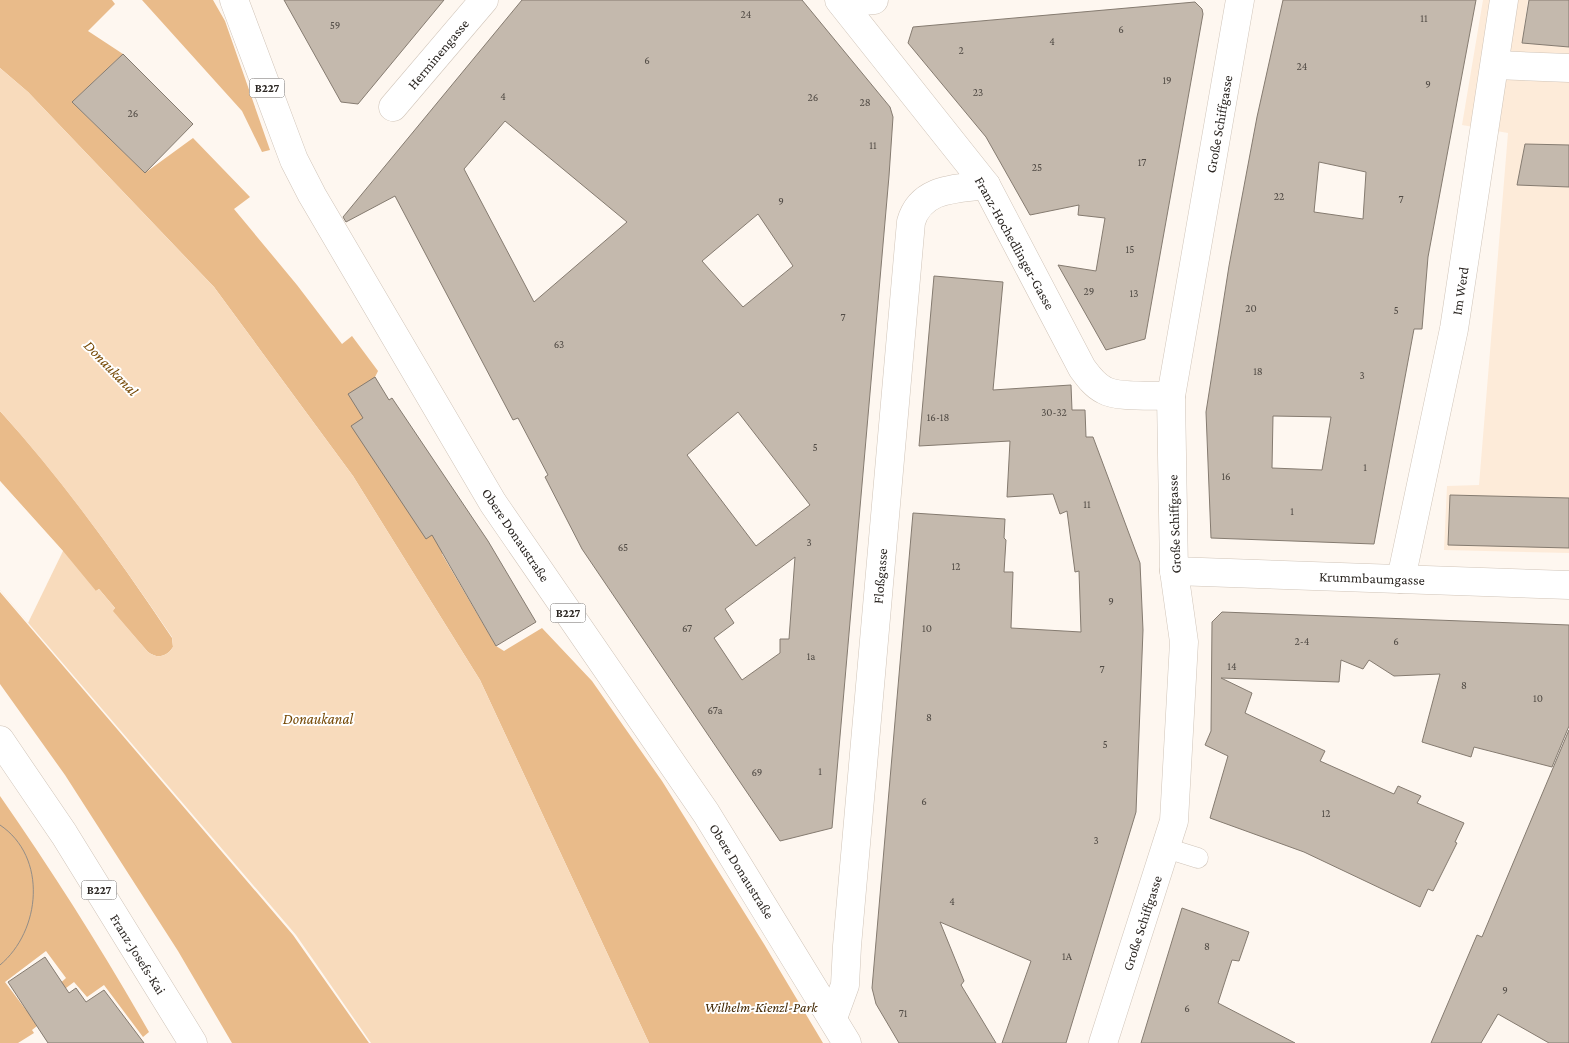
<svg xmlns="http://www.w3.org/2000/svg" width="1569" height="1043" viewBox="0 0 1569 1043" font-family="'Crimson Pro',serif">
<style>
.built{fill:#fdebd9}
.green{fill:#e9bb8a}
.water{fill:#f8dbbc}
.pier{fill:#fef7f0}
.building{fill:#c4b9ad;stroke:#857b70;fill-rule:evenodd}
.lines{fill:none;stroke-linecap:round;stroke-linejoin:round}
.lane-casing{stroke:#d0c4b8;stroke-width:21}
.street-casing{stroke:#d0c4b8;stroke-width:29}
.primary-casing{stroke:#d0c4b8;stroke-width:29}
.lane{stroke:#fff;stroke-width:20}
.street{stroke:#fff;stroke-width:28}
.primary{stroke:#fff;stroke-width:28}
.tram{stroke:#938d87;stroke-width:1}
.labels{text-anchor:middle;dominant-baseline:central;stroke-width:4;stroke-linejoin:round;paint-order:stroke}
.number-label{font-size:11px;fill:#514b45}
.shield{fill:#fff;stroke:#6b6764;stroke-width:1}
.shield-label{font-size:12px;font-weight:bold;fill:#2b2622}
.street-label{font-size:14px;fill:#2b2622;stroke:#fff}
.park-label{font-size:14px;font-style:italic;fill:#422702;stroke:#fff}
.water-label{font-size:15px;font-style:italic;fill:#754804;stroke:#fff}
</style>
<rect width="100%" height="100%" fill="#fef7f0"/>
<polygon class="built" points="1483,0 1528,0 1522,43 1569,47 1569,553 1444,550 1447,486 1479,485 1508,133 1462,125"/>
<g class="green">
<polygon points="0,0 112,0 115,4 88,31 123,54 72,102 145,173 193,138 250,197 234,209 297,285 342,344 352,336 378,371 375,377 443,527 442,554 496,646 504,651 542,628 592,681 662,781 764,944 823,1043 649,1043 480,680 353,476 214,287 28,92 0,68"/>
<polygon points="142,0 213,0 225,21 270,150 262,152 242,111"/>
<path d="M0,411C64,481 119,559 172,638L173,647C167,657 157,659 148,652L112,611L115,608L99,589L96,591L0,590Z"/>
<polygon points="0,592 293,935 369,1043 232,1043 178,951 65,775 0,684"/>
<path d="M0,796C53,872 103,951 149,1032L143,1037L104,985L87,997L74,982L58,994L54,989L66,978L46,951L5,982L26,1010L49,994L52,998L30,1016L37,1026L32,1030L34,1033L18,1043H0Z"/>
</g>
<path class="water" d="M0,68L28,92L214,287L353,476L480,680L649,1043H371L296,935L0,590V481L63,551L96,591L99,589L115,608L113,611L148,652C157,659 167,657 173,647L172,637C119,559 63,481 0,411Z"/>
<polygon class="pier" points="0,481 63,551 28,623 0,590"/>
<g class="building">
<polygon points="284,0 444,0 358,104 341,102"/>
<path d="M522,0H802L890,107L893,117L889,176L832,828L780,841L582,549L545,477L548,475L518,418L513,420L395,196L346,222L343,217ZM505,121L627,222L534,302L464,169ZM758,214L793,266L743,307L702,261ZM738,412L810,505L756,546L687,455ZM795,557L789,639H780V653L742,680L714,638L734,623L725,609Z"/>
<path d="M1283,0H1476L1428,257L1422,329H1414L1374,544L1211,538L1206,412L1229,266L1257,117ZM1319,162L1366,172L1363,219L1314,212ZM1273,416L1331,417L1322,470L1272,468Z"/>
<polygon points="1529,0 1569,0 1569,47 1522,43"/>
<polygon points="1195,2 1202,9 1203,14 1145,339 1106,350 1058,265 1096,271 1105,218 1078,215 1079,205 1030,215 986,137 908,43 913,27"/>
<polygon points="123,54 193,124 145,173 72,102"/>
<polygon points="1525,144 1569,145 1569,187 1517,185"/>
<polygon points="934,276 1003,282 993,390 1071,385 1072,410 1085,410 1086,437 1093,437 1140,563 1143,630 1136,812 1066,1043 1002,1043 1031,961 940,922 964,981 961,985 996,1043 899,1043 876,1004 872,988 913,513 1005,519 1004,538 1006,540 1004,572 1013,572 1011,628 1081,632 1079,571 1075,572 1067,511 1060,514 1053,494 1007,497 1010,441 919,446"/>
<polygon points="375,377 389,400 392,398 488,541 536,622 496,646 432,535 426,539 351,426 363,418 348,394"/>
<polygon points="1450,495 1569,498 1569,548 1448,545"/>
<polygon points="1222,612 1569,625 1569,726 1552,767 1474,747 1471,757 1422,742 1440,674 1394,676 1369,660 1363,669 1341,660 1339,682 1221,678 1252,693 1245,713 1325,751 1320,761 1394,794 1398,786 1421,796 1417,803 1464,823 1455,842 1457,843 1433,891 1428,889 1420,907 1304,852 1210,818 1228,756 1205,745 1211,731 1212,622"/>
<polygon points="1569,730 1569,1043 1549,1043 1498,1014 1481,1043 1431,1043 1477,935 1482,937"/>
<polygon points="1182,908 1249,932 1239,961 1232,960 1218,1003 1295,1043 1141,1043"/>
<polygon points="45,957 69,993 76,988 86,1002 104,990 144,1043 48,1043 8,982"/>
</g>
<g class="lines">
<g class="lane-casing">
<polyline id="lane" points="1166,848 1198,858"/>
</g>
<g class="street-casing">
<g id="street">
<path d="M839,0L986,185L1082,368C1088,376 1094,385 1104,390C1117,398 1155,395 1171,396"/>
<polyline points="842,3 874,0"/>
<polyline points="1495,65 1569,68"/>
<polyline points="393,107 484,0"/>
<polyline points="1174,571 1569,585"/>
<polyline points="1401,579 1454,329 1504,0"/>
<path d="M833,1018L845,985L847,946L911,222C921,187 957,189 986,185"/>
<polyline points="1103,1043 1174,821 1184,642 1174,571 1171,396 1240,0"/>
</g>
</g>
<g class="primary-casing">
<g id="primary">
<polyline points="234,0 294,160 312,195 493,503 706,813 847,1043"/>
<polyline points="0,740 64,834 193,1043"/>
</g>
</g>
<use href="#lane" class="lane"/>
<use href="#street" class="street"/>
<use href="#primary" class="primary"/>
<path class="tram" d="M0,825C48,857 41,931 0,965"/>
</g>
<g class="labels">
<g class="number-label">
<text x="746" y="14">24</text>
<text x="1424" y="18">11</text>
<text x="335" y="25">59</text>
<text x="1121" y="29">6</text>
<text x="1052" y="41">4</text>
<text x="961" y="50">2</text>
<text x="647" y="60">6</text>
<text x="1302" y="66">24</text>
<text x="1167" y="80">19</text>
<text x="1428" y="84">9</text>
<text x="978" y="92">23</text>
<text x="503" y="96">4</text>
<text x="813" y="97">26</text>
<text x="865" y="102">28</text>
<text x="133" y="113">26</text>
<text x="873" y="145">11</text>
<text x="1142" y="162">17</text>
<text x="1037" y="167">25</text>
<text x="1279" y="196">22</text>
<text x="1401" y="199">7</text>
<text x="781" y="201">9</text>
<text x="1130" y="249">15</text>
<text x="1089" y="291">29</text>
<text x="1134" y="293">13</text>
<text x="1251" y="308">20</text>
<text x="1396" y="310">5</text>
<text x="843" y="317">7</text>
<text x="559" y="344">63</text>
<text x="1258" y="371">18</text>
<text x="1362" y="375">3</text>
<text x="1054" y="412">30-32</text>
<text x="938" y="417">16-18</text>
<text x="815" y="447">5</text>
<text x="1365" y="467">1</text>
<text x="1226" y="476">16</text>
<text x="1087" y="504">11</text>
<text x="1292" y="511">1</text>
<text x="809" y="542">3</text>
<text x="623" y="547">65</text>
<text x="956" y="566">12</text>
<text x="1111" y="601">9</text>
<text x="687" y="628">67</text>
<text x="927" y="628">10</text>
<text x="1302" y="641">2-4</text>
<text x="1396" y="641">6</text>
<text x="811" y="656">1a</text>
<text x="1232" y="666">14</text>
<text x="1102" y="669">7</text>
<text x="1464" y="685">8</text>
<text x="1538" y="698">10</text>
<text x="715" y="710">67a</text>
<text x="929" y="717">8</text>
<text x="1105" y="744">5</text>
<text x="820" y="771">1</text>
<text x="757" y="772">69</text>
<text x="924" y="801">6</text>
<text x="1326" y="813">12</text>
<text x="1096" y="840">3</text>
<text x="952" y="901">4</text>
<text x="1207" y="946">8</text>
<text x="1067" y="956">1A</text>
<text x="1505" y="990">9</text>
<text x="1187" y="1008">6</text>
<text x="903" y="1013">71</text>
</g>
<g class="shield">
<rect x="249.5" y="78.5" width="35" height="19" rx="4"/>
<rect x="550.5" y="603.5" width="35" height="19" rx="4"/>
<rect x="81.5" y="880.5" width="35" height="19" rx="4"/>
</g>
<g class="shield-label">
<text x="267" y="88">B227</text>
<text x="568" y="613">B227</text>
<text x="99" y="890">B227</text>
</g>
<g class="street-label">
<text transform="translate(438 54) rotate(-50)">Herminengasse</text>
<text transform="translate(1219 124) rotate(-80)">Große Schiffgasse</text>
<text transform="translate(1015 243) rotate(61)">Franz-Hochedlinger-Gasse</text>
<text transform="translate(1460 291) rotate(-81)">Im Werd</text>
<text transform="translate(1174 524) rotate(-92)">Große Schiffgasse</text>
<text transform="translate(516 535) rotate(56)">Obere Donaustraße</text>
<text transform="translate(880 576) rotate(-85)">Floßgasse</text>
<text transform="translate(1372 578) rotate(2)">Krummbaumgasse</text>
<text transform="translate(742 871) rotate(58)">Obere Donaustraße</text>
<text transform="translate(1142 923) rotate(-72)">Große Schiffgasse</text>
<text transform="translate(138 954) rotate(58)">Franz-Josefs-Kai</text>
</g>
<g class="park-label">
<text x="761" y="1007">Wilhelm-Kienzl-Park</text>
</g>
<g class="water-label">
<text transform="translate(111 368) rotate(46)">Donaukanal</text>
<text x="318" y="719">Donaukanal</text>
</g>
</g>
</svg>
